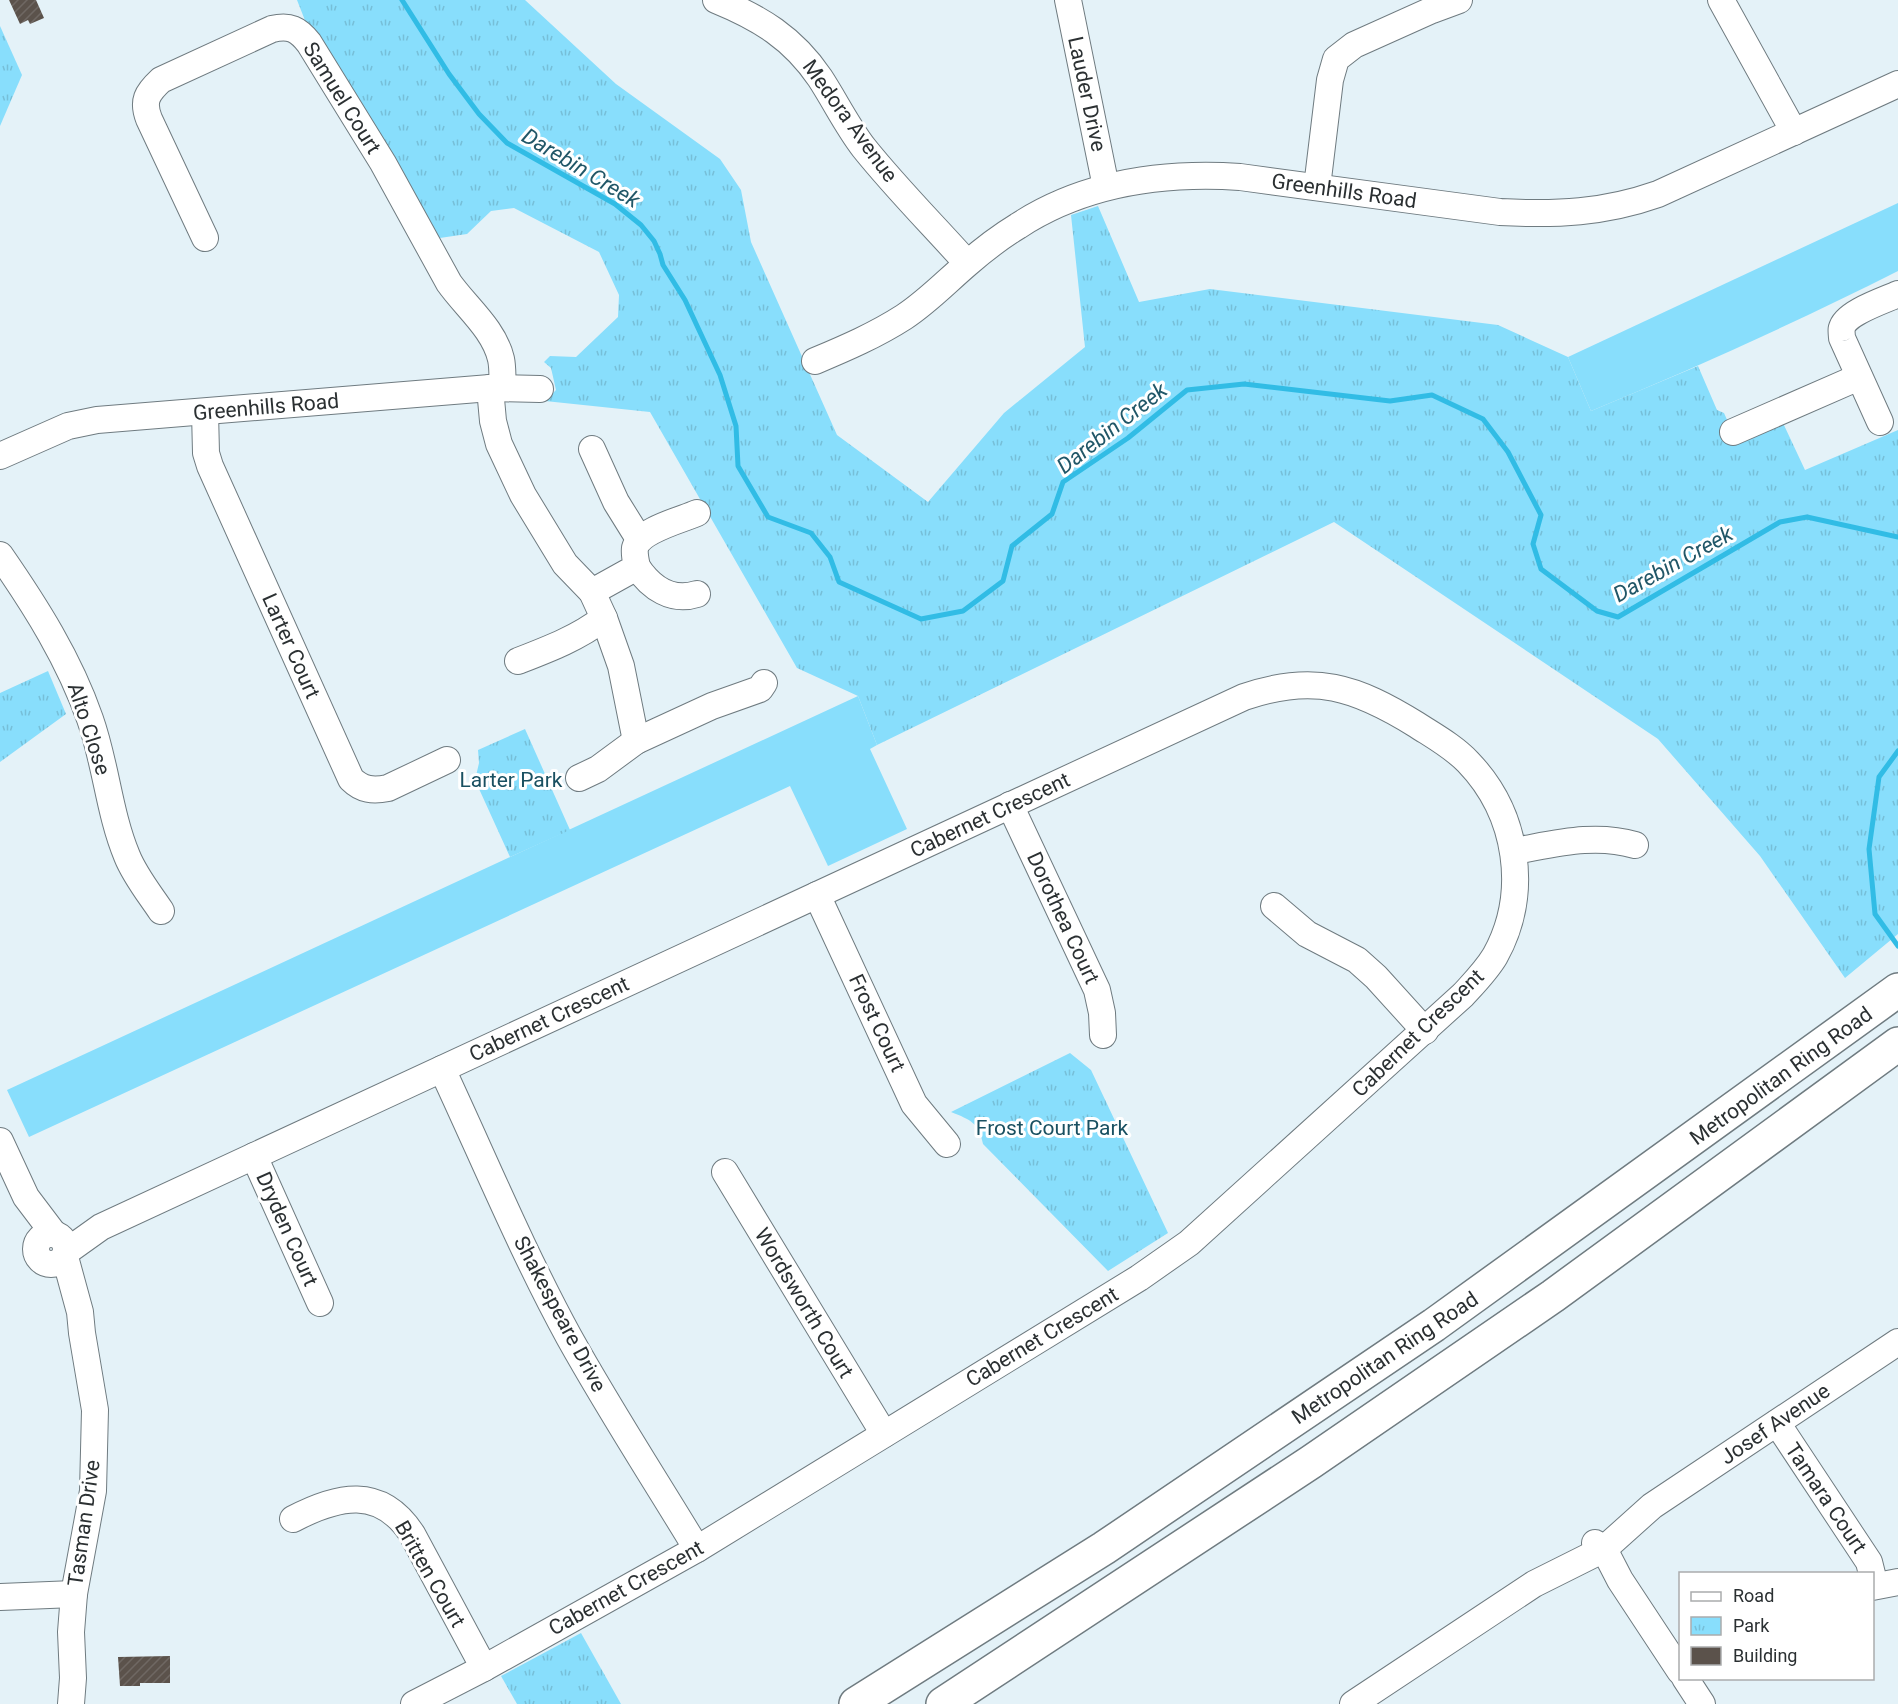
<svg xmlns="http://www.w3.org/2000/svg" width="1898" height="1704" viewBox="0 0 1898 1704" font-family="Roboto,sans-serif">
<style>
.grass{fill:#88defc}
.park{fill:url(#park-tufts)}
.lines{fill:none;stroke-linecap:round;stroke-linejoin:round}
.stream{stroke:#31bce5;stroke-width:5}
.building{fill:url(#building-hatch)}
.minor-casing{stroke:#6f7b80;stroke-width:28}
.highway-casing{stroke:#6f7b80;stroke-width:36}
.minor{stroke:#fff;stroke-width:26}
.highway{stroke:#fff;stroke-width:33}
.labels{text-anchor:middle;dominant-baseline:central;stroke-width:6;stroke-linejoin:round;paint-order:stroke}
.street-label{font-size:21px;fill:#2b3032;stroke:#fff}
.park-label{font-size:21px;fill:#195061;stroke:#fff}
.water-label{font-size:22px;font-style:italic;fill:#215768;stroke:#fff}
</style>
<defs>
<pattern id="park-tufts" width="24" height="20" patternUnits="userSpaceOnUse" patternTransform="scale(1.5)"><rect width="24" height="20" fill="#88defc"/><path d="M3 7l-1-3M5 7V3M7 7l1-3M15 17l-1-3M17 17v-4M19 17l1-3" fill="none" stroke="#76bfd8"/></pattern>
<pattern id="building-hatch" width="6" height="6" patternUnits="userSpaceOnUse" patternTransform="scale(1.5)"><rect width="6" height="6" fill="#5b524b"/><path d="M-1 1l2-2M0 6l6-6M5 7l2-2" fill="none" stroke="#6f6863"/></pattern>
</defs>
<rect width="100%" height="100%" fill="#e4f2f8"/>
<g class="grass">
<path d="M1898,203V271C1797,322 1695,368 1591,411L1568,357Z"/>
<polygon points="858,696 877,745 870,749 907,829 828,866 790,786 29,1137 7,1090"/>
</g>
<g class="park">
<polygon points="297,0 525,0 616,84 720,159 741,190 751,242 837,435 928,502 1004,413 1085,347 1071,215 1098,206 1139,302 1210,289 1498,325 1568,357 1591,411 1698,366 1717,410 1724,413 1737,442 1783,423 1805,470 1898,430 1898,934 1845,978 1760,856 1658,739 1334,522 877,745 858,696 797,668 650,412 545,401 556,390 551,368 544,362 550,356 576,357 618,317 619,295 599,252 514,208 491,211 467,234 433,239 306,23"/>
<polygon points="0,26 22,75 0,126"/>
<polygon points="48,671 66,714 0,762 0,693"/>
<polygon points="525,729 570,830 510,857 475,780 479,763 478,750"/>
<path d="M1070,1053L1091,1070L1168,1233L1108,1271L983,1144C979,1123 971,1120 951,1112Z"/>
<polygon points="581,1633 621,1704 517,1704 501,1676"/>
</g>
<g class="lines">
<g class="stream">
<polyline points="402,0 449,74 479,114 507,143 615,204 641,225 654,241 660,254 663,265 685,300 720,375 736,426 738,466 768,517 811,533 830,557 839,582 921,619 963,611 1003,581 1012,546 1052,514 1063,482 1128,438 1187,390 1244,384 1390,401 1432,395 1483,419 1508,452 1541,515 1533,544 1541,569 1597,611 1618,617 1780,522 1807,517 1898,537"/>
<polyline points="1898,751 1879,777 1869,849 1875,914 1898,946"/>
</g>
</g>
<g class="building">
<polygon points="9,0 36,0 44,18 30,24 28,20 20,24"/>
<polygon points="170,1656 170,1683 140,1683 140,1686 120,1686 118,1657"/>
</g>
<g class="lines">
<g class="minor-casing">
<g id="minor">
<path d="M716,0C760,18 793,38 820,78C835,101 847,126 864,148C896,188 933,225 967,263"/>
<polyline points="1068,0 1106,187"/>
<polyline points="1721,0 1794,132"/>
<polyline points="1317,187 1330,80 1336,59 1354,45 1432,10 1459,0"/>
<path d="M205,238L149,119C142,101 147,93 161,80L272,29C290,25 298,29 309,43L383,163L449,283C466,307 494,329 501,359C503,368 502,378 503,388"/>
<path d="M815,361C846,348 876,335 904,317C927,302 946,282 967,264C983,250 1000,237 1018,226C1084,183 1163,172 1240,177L1500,212C1556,215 1604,213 1658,194L1898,84"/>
<polyline points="490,388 493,421 499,444 523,495 565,564 592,592 604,618 621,666 636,741"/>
<path d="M205,412L206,453L210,466L351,779C362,790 373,791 388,788L447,760"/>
<path d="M1880,422L1842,338C1842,337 1841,328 1842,328C1845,313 1885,300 1898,294"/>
<polyline points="1733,432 1859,377"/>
<polyline points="592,449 616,502 639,539"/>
<polyline points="0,456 68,426 97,420 490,388 540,389"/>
<path d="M0,555C36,607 69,659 90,719C106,764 109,813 127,856C135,876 149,893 161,911"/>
<path d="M637,567C651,588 672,602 697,594"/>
<path d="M592,592L637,567C636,562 634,554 635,548C640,530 681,520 697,513"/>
<path d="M518,661C549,649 578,638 604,618"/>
<polyline points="579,778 598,769 636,741 712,706 760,689 764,683"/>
<polyline points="1010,805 1097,990 1102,1013 1103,1035"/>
<path d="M1514,851C1555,844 1594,833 1635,845"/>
<polyline points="817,895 914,1104 947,1144"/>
<polyline points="1274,906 1307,934 1357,960 1376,977 1425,1031"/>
<path d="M442,1069C484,1159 522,1251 569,1337C609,1409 654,1478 697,1549"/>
<polyline points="0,1141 26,1197 54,1234"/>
<polyline points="254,1156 320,1303"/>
<polyline points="725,1172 884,1434"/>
<circle cx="51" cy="1249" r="15"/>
<path d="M66,1252L101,1227L1244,697C1314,673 1356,687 1417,725C1434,736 1454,747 1468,762C1518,814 1530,893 1495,956C1486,971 1474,983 1463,995L1189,1243L1139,1278L697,1549L484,1668L414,1704"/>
<polyline points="65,1257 80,1312 82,1333 95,1410 93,1491 74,1594 71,1632 73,1678 71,1704"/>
<polyline points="1777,1423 1869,1562 1872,1574"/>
<path d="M293,1519C337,1496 380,1485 412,1534L484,1668"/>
<polyline points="1595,1543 1604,1549 1620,1580 1680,1671"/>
<polyline points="1872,1587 1898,1582"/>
<polyline points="0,1597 74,1594"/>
<polyline points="1685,1678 1702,1704"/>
<polyline points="1353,1704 1534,1584 1604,1549 1652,1506 1898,1342"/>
</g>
</g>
<g class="highway-casing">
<g id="highway">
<polyline points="856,1704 1104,1548 1434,1325 1898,990"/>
<polyline points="943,1704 1311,1462 1553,1296 1898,1044"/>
</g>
</g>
<use href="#minor" class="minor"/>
<use href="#highway" class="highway"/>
</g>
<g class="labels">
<g class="street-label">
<text transform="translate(1087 94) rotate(78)">Lauder Drive</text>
<text transform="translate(342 98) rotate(58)">Samuel Court</text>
<text transform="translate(850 121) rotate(54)">Medora Avenue</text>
<text transform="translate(1344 191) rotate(8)">Greenhills Road</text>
<text transform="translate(266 407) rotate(-5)">Greenhills Road</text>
<text transform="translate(291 646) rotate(66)">Larter Court</text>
<text transform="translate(89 729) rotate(72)">Alto Close</text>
<text transform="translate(990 815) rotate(-25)">Cabernet Crescent</text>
<text transform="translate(1063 918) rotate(65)">Dorothea Court</text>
<text transform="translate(549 1019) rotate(-25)">Cabernet Crescent</text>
<text transform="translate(877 1023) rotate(65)">Frost Court</text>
<text transform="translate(1418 1033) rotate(-44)">Cabernet Crescent</text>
<text transform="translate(1781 1076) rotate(-36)">Metropolitan Ring Road</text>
<text transform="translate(287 1229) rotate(66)">Dryden Court</text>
<text transform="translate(804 1303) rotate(59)">Wordsworth Court</text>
<text transform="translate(560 1314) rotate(62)">Shakespeare Drive</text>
<text transform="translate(1042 1337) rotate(-31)">Cabernet Crescent</text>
<text transform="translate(1385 1358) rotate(-34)">Metropolitan Ring Road</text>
<text transform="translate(1775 1424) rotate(-34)">Josef Avenue</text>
<text transform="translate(1826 1498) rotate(56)">Tamara Court</text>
<text transform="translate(84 1523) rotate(-82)">Tasman Drive</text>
<text transform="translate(430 1574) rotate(60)">Britten Court</text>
<text transform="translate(626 1588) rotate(-29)">Cabernet Crescent</text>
</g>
<g class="park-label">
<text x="511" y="780">Larter Park</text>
<text x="1052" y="1128">Frost Court Park</text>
</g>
<g class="water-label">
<text transform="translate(581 168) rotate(31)">Darebin Creek</text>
<text transform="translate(1112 428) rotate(-38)">Darebin Creek</text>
<text transform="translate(1673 564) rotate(-29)">Darebin Creek</text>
</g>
</g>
<rect x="1679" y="1572" width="195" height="108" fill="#ffffff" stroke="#aaacad" stroke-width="1.5"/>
<rect x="1691" y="1592" width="30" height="9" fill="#ffffff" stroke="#aaacad" stroke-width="1.5"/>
<text x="1733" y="1602" font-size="18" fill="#2b3032">Road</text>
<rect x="1691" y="1617" width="30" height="18" fill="url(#park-tufts)" stroke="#aaacad" stroke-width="1.5"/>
<text x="1733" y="1632" font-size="18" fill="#2b3032">Park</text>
<rect x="1691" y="1647" width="30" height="18" fill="#5b524b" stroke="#aaacad" stroke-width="1.5"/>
<text x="1733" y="1662" font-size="18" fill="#2b3032">Building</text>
</svg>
